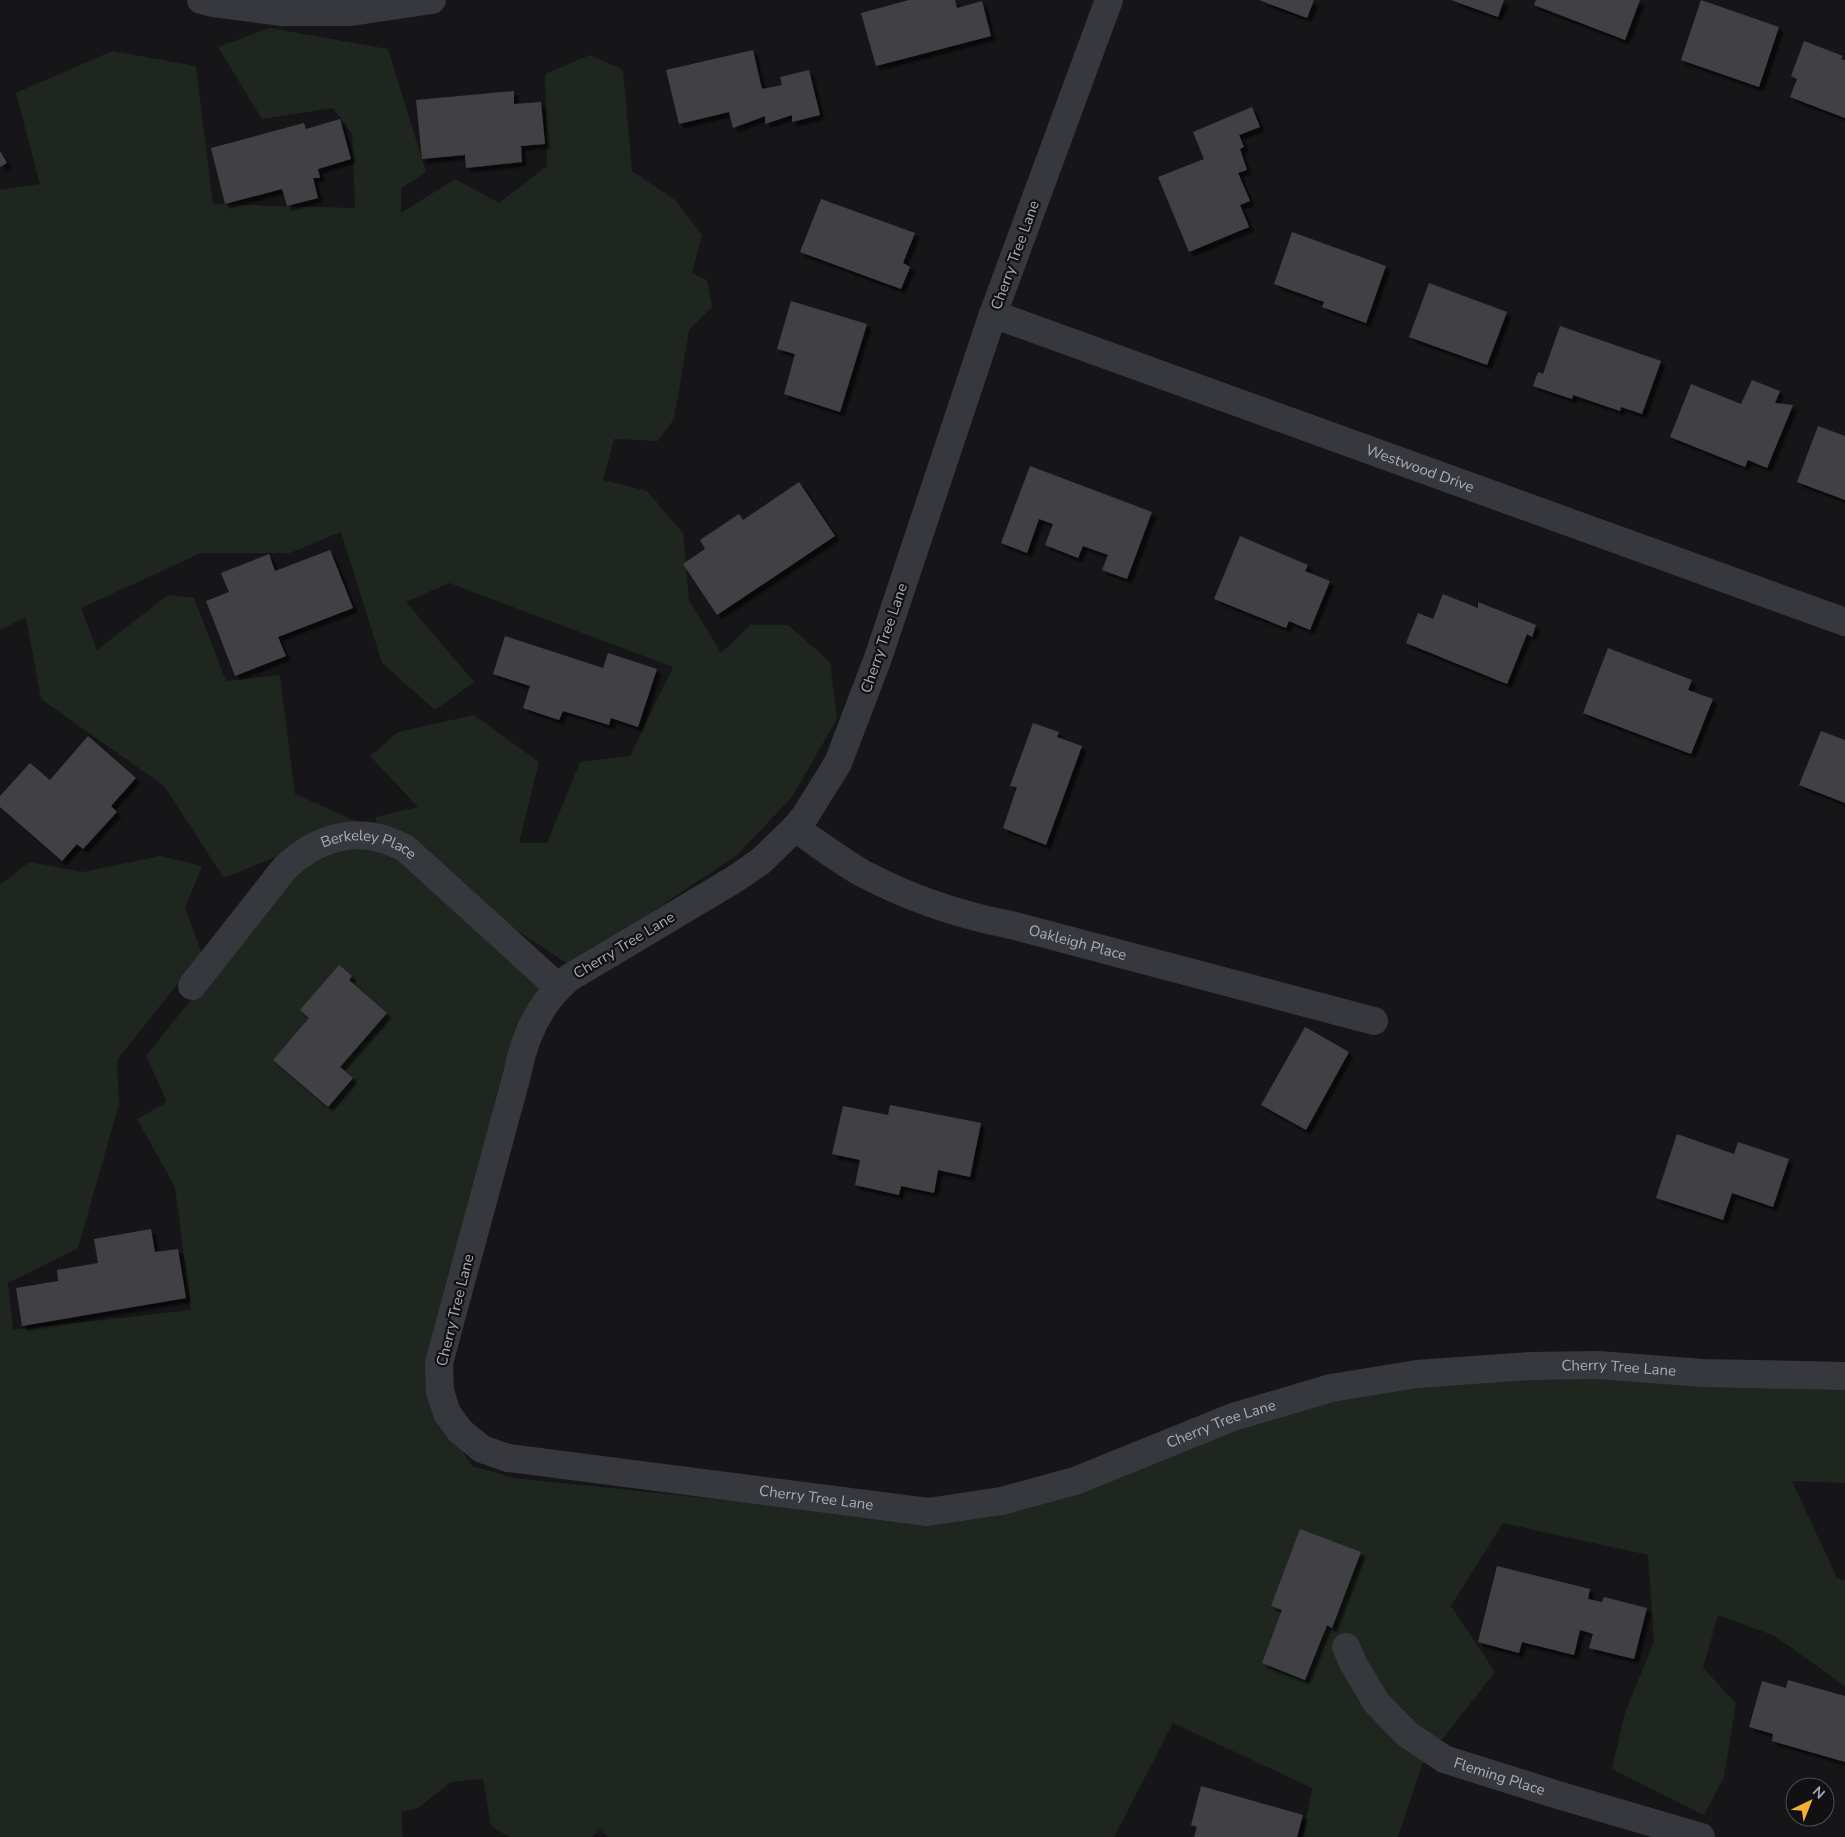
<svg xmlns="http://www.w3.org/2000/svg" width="1845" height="1837" viewBox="0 0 1845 1837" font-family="'Nunito Sans',sans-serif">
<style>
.green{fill:#1e261f}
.building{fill:#404145;filter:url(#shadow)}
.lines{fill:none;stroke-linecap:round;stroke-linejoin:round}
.minor{stroke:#37383d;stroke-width:28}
.labels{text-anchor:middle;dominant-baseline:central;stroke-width:4.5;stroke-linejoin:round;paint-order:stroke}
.street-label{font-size:15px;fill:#a8adb8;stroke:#111113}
</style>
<defs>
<filter id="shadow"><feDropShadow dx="4.5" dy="4.5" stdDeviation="1" flood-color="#0009"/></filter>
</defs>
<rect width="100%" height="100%" fill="#161618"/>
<g class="green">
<polygon points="270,28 388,49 426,172 401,188 401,213 455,179 499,203 547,166 545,74 590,55 623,70 632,171 675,200 702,235 692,273 707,280 712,307 689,330 674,419 658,441 614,439 603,480 647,491 683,533 689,600 721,653 750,625 788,625 830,662 837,719 792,797 737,855 571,966 495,916 379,831 375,817 418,807 370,756 398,732 474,715 539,762 519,843 547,843 580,762 630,756 673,667 449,583 406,602 474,682 435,710 382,663 341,532 290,553 201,553 81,608 97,650 168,595 194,598 226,681 280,675 295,794 360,823 224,878 164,786 41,699 26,617 0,630 0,190 40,184 16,93 112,51 196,66 213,204 355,208 352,134 333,108 262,119 218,47"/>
<polygon points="367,843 404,858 544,989 430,1400 472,1466 514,1478 928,1521 1203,1437 1332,1396 1445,1379 1624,1374 1845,1389 1845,1483 1792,1481 1837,1578 1845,1580 1845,1686 1775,1636 1718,1615 1703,1668 1736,1703 1724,1777 1704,1815 1612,1769 1625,1713 1654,1641 1648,1555 1503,1523 1451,1606 1495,1672 1422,1765 1398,1837 1303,1837 1312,1788 1173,1723 1114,1837 608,1837 600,1830 592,1837 509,1837 491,1826 483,1779 451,1782 418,1808 401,1812 403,1837 0,1837 0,885 29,862 83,872 160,856 202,866 185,908 202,953 117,1060 119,1104 78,1248 8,1283 13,1330 191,1310 175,1187 137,1119 167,1102 146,1056 292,873 329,847"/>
</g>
<g class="building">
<polygon points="909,0 955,0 957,8 982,1 991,36 876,66 861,13"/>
<polygon points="1259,0 1314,0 1307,18"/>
<polygon points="1451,0 1504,0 1498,17"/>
<polygon points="1536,0 1640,0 1625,40 1534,5"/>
<polygon points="1701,0 1779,27 1759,87 1681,60"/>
<polygon points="1804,41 1843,56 1841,59 1845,60 1845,118 1790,97 1797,79 1791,76"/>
<polygon points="753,50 762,89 782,85 780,77 809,70 820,115 792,122 792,115 765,124 765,116 733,128 729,112 679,124 666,70"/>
<polygon points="514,91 514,104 541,102 545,144 521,146 522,162 466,168 465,155 422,159 416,100"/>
<polygon points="1252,107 1260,127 1239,135 1244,147 1240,149 1247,170 1238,173 1250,201 1240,205 1249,227 1189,252 1158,177 1204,159 1193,132"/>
<polygon points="340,119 351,159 318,169 320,178 313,178 318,198 287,206 282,189 225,204 211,148 304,123 306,129"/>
<polygon points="0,151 7,163 0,167"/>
<polygon points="821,199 915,233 903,263 910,267 901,289 800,252"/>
<polygon points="1292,232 1386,266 1366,323 1322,307 1324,302 1274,284"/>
<polygon points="1429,283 1507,312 1487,365 1409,337"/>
<polygon points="791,301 867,324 840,412 784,394 795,354 777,349"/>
<polygon points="1560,326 1661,361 1642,414 1621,407 1620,411 1573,395 1572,399 1533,386 1538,372 1543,374"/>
<polygon points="1752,380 1780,391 1775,403 1793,405 1767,468 1748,460 1745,467 1670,437 1691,384 1741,404"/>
<polygon points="1818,426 1845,436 1845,500 1797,482"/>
<polygon points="1030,466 1152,512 1127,579 1102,570 1108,555 1083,546 1078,558 1045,545 1053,524 1039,519 1027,553 1001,543"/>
<polygon points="799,482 835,536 717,615 683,564 705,549 700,540 739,514 743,520"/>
<polygon points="1240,536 1308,565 1305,571 1330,581 1310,630 1289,621 1286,628 1214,599"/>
<polygon points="330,550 353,608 278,637 286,656 235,676 206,601 229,592 221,573 269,554 275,571"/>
<polygon points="1443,594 1478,608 1478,602 1536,625 1532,637 1527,634 1507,684 1406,643 1418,613 1433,619"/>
<polygon points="505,636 603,668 608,653 657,669 638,727 611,718 609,725 563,711 559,720 523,708 530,686 493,674"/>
<polygon points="1608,648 1692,680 1688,690 1713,699 1691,754 1583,713"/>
<polygon points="1033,723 1059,732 1057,737 1082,746 1046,845 1003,828 1017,787 1010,786"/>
<polygon points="1821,731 1845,740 1845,803 1799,785"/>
<polygon points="88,736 136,778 111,806 117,812 83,849 77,844 62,861 0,807 0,796 30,763 50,780"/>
<polygon points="339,965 352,976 349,980 387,1013 340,1067 353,1078 328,1107 273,1060 309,1018 300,1010"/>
<polygon points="1305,1027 1349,1052 1306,1130 1261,1105"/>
<polygon points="890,1105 981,1123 970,1177 938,1170 934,1193 901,1186 899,1195 855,1185 860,1160 832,1154 843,1106 888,1115"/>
<polygon points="1677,1134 1734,1154 1738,1142 1789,1159 1773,1207 1732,1193 1723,1220 1656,1198"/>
<polygon points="151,1229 155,1252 178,1249 186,1298 22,1326 16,1288 58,1281 57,1270 98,1263 94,1239"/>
<polygon points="1300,1529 1361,1552 1332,1628 1327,1625 1305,1680 1262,1663 1282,1610 1271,1606"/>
<polygon points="1497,1566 1590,1589 1588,1599 1602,1602 1604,1597 1647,1608 1634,1659 1589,1648 1593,1634 1580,1630 1574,1655 1522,1642 1519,1653 1478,1642"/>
<polygon points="1788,1680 1845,1696 1845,1762 1772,1741 1773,1734 1749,1727 1762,1681 1786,1688"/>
<polygon points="1201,1786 1303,1815 1297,1837 1194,1837 1197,1827 1191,1825"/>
</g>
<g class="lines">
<g class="minor">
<polyline points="201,0 213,3 282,12 351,12 432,0"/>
<path id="s1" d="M1109,0L993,314L878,658L838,763L805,816L795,828L761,861L735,879L569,978C539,1003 524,1037 517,1075L439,1363L440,1391L447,1413L460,1431L482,1449L508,1458L928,1512L1001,1501L1075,1481L1233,1417L1331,1388L1417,1374L1530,1366L1598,1365L1703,1373L1845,1376"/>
<path id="s2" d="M993,314L1845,622"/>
<path id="s3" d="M795,828C817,843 839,860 862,873C909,898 959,915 1011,925L1374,1021"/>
<path id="s4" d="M192,986L284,869C310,843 346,828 383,839C390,841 398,845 405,848L558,987"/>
<path id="s5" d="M1346,1647L1353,1663L1376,1702L1407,1734L1444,1759L1558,1795L1701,1837"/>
</g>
</g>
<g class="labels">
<g class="street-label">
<text transform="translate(1015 255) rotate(-70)">Cherry Tree Lane</text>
<text stroke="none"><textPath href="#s2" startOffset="454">Westwood Drive</textPath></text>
<text transform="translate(884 638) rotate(-71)">Cherry Tree Lane</text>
<text stroke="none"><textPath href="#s4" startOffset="244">Berkeley Place</textPath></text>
<text stroke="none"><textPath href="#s3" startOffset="308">Oakleigh Place</textPath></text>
<text transform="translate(624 945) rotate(-31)">Cherry Tree Lane</text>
<text transform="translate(455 1310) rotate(-76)">Cherry Tree Lane</text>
<text stroke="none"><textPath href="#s1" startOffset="2836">Cherry Tree Lane</textPath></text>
<text stroke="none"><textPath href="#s1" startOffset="2431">Cherry Tree Lane</textPath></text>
<text stroke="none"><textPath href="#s1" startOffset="2011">Cherry Tree Lane</textPath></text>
<text stroke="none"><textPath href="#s5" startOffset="210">Fleming Place</textPath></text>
</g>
</g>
<g transform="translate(1810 1802) rotate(43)"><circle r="24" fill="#111113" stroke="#4d4f55"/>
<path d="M0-4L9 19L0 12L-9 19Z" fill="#f2b134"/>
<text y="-8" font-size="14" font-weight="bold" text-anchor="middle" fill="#a8adb8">N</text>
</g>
</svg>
